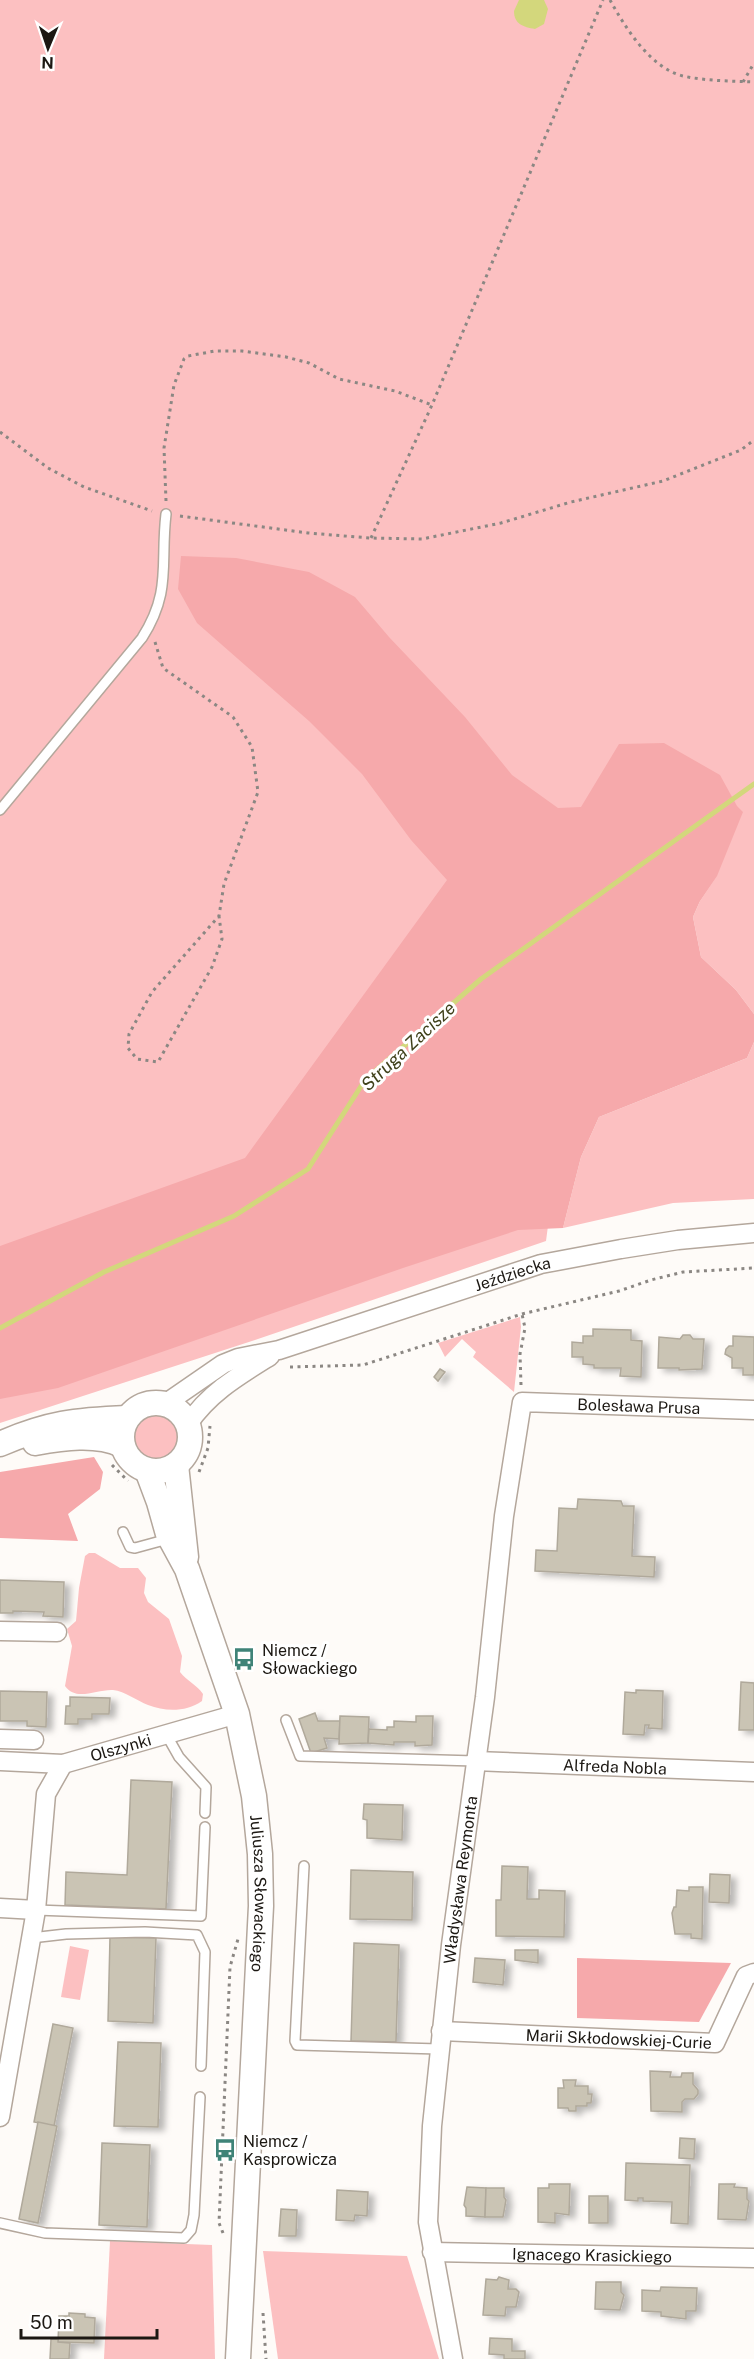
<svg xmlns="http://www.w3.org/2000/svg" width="754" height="2359" viewBox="0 0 754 2359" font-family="'Public Sans',sans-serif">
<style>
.green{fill:#fcc0c1}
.forest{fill:#f6a9ab}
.water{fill:#d3d77c}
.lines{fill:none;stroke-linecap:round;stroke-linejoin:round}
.stream{stroke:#d3d77c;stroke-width:5}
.building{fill:#cac4b4;stroke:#b0a99b;stroke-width:1.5;filter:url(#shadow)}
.lane-casing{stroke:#b4a79c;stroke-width:12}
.street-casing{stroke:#b4a79c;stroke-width:21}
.secondary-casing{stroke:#b4a79c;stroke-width:27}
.path{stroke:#8b8783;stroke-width:3;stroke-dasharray:3 4.5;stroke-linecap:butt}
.lane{stroke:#fff;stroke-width:9}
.street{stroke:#fff;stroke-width:18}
.secondary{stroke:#fff;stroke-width:24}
.labels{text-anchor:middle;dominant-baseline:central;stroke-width:6;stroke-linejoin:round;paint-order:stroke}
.street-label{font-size:16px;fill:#1c1813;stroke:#fff}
.poi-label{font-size:16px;fill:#1c1813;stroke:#fff;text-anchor:start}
.water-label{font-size:18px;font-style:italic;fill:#40411b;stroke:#fff}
</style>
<defs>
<filter id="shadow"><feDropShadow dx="6" dy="3.5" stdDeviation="3" flood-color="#0004"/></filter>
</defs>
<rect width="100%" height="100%" fill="#fefbf8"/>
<g class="green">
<polygon points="0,0 754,0 754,1014 736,990 701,957 693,917 700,901 717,876 565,1097 546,1241 255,1340 0,1423"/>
<polygon points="754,1042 754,1199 673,1203 563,1228 581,1157 599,1117 747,1058"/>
<polygon points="520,1317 521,1327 514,1392 473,1357 476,1352 462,1339 445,1357 438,1343"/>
<circle cx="156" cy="1437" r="22"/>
<path d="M89,1553H95L120,1568H138L146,1578L144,1593L148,1602L169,1619L182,1656L180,1672C187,1681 197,1685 203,1694L202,1701C186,1712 166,1712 148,1705C137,1701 125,1691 113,1690C97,1689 76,1702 65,1686L72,1646L67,1629L76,1621L79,1588L85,1556Z"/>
<polygon points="70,1946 89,1950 80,2000 61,1997"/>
<polygon points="110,2241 212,2245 215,2359 104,2359"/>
<polygon points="263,2251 407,2256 439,2359 278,2359"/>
</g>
<g class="forest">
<polygon points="181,556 236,558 309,572 355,597 389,637 465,717 512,775 558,808 581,807 619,744 664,743 720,775 737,806 743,812 717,876 700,901 693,917 701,957 736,990 754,1014 754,1042 747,1058 599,1117 581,1157 563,1228 518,1230 403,1268 58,1388 0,1399 0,1246 245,1158 447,880 411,840 362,774 309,721 197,623 178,589"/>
<polygon points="94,1457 103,1472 100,1489 68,1514 78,1541 0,1538 0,1472"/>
<polygon points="577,1958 731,1963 699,2022 577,2018"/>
</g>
<path class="water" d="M519,0H544L548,9L544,24L535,29C523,27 514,24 514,11Z"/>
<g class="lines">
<polyline class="stream" points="0,1328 104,1272 234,1216 308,1169 365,1080 481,979 754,784"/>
</g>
<g class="building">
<polygon points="593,1329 631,1330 631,1340 642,1341 641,1377 620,1376 621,1368 594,1368 594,1365 583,1364 583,1357 572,1357 572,1342 583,1343 583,1336 593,1336"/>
<polygon points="683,1335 690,1335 693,1339 704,1339 702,1369 679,1370 679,1368 658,1368 659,1337 680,1339"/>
<polygon points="733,1336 754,1337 754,1375 743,1375 743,1368 732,1368 732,1358 725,1354 726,1349 729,1346 733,1346"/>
<polygon points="440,1369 445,1372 438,1381 434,1377"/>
<polygon points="578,1499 621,1501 623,1506 634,1506 632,1556 655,1557 654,1577 535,1571 536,1550 557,1551 559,1508 577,1509"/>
<polygon points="0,1580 64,1582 63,1617 43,1616 44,1612 13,1611 13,1613 0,1613"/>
<polygon points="741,1682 754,1683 754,1730 739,1730"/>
<polygon points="636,1690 663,1691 662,1729 648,1728 649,1725 645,1725 644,1735 623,1734 625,1692 636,1693"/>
<polygon points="0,1691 47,1692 46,1727 27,1726 27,1721 0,1721"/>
<polygon points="70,1697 110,1698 109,1714 92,1714 92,1719 78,1719 78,1724 65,1724 66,1706 70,1706"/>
<polygon points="315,1713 318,1721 340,1721 339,1739 324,1738 327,1748 311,1753 299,1719"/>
<polygon points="340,1716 369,1717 368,1743 339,1744"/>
<polygon points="416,1716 433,1716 432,1745 415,1746 415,1742 394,1742 394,1745 368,1743 369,1729 387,1730 387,1727 394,1727 394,1721 416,1722"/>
<polygon points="131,1780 172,1782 166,1909 65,1905 66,1872 127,1875"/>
<polygon points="364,1804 403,1805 402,1840 367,1838 367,1820 363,1819"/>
<polygon points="502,1866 528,1867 527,1899 539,1899 539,1890 565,1891 564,1937 496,1936 496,1900 501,1900"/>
<polygon points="351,1870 413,1872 412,1920 350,1919"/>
<polygon points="710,1874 730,1875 729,1903 709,1902"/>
<polygon points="689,1887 703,1887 702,1939 691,1938 691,1934 675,1934 672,1913 674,1907 676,1907 677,1890 689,1891"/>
<polygon points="110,1937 156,1938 153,2023 108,2021"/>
<polygon points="354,1943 399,1945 396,2042 351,2041"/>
<polygon points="515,1950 538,1950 538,1963 515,1960"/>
<polygon points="475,1958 505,1960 503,1985 473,1982"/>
<polygon points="53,2024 73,2028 54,2126 34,2122"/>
<polygon points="118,2042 161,2043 158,2127 114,2126"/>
<polygon points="650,2071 671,2072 670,2077 681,2077 682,2073 693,2073 693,2084 698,2090 698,2094 694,2099 685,2099 682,2102 682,2112 651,2111"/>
<polygon points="563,2080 576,2080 575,2086 588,2086 588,2094 592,2094 591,2103 587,2103 587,2106 576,2106 576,2111 569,2111 568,2108 558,2108 558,2088 564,2088"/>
<polygon points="38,2122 57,2126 38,2223 19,2219"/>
<polygon points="680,2138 695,2139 694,2159 679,2158"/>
<polygon points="102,2143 150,2145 147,2227 99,2225"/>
<polygon points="626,2163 690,2165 688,2224 671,2223 672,2202 643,2201 643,2198 638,2198 638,2201 625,2200"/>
<polygon points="549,2184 570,2184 569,2215 555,2213 555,2223 538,2222 538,2188 549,2188"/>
<polygon points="719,2184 735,2184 734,2187 747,2188 747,2199 749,2201 746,2220 718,2219"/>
<polygon points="467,2187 486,2188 485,2217 466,2216 466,2208 464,2205"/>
<polygon points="486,2188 504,2188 504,2197 506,2200 503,2217 485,2217"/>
<polygon points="337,2190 368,2192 367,2216 355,2215 354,2221 336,2220"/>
<rect x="589" y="2196" width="19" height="27"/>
<polygon points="281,2209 297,2210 296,2236 279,2236"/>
<polygon points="499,2277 509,2280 508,2289 516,2289 519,2292 516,2307 506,2307 505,2316 483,2315 486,2279 497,2280"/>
<polygon points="596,2282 621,2282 621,2292 624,2295 620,2310 595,2309"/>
<polygon points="661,2287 697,2288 696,2311 686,2311 686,2319 661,2316 661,2312 642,2311 642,2290 660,2291"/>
<polygon points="69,2313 85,2314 85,2317 95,2318 94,2343 58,2342 59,2316 69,2316"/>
<polygon points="490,2338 512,2339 512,2351 525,2351 525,2359 504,2359 504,2355 489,2354"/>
<polygon points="51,2339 58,2339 58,2342 70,2343 69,2359 50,2359"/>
</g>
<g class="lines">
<g class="lane-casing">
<g id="lane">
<path d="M0,810L142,638C172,591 160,564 166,514"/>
<polyline points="123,1532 130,1547 135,1548 168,1539"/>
<polyline points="286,1720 300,1756 475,1761"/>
<polyline points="166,1734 179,1757 206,1787 205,1813"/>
<polyline points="304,1866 295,2041 297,2045 439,2049"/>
<polyline points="36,1910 201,1916 205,1827"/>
<polyline points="31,1938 66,1934 145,1932 197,1935 205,1952 201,2066"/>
<polyline points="0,2223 45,2233 184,2238 191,2230 194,2215 200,2097"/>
</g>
</g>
<g class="street-casing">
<g id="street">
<path id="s1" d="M165,1404L223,1364L238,1358L279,1350L541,1264L621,1249L678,1240L754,1233"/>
<path d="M188,1424C209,1393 238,1376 270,1356"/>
<polyline points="0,1631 57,1632"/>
<polyline points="0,1739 34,1740"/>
<path id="s2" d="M0,1761L63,1764L237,1714"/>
<path id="s3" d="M475,1761L754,1772"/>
<polyline points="0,1908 36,1910 46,1794 63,1764"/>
<path id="s4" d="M441,2031L715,2043L746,1976L754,1973"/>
<polyline points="0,2117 36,1910"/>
<path id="s5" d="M432,2252L754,2258"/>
<path id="s6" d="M453,2359L428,2222L432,2126L451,1945L485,1697L504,1516L522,1402L754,1410"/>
</g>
</g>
<g class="secondary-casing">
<g id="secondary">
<circle cx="156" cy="1437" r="34"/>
<path d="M35,1443C63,1438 96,1433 122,1445"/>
<path d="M0,1444C48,1423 76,1420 127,1418"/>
<polyline points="176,1465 186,1557"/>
<path id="s7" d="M147,1470L159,1502L168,1534L187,1569L237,1714L254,1796L260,1854L261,1906L238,2359"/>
</g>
</g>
<g class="path">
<path d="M610,0C625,27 650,68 683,76C706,81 731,81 754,82"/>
<polyline points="743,82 754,63"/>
<polyline points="0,432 48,468 84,487 152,511"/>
<polyline points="166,501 164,448 174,385 184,359 188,356 215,351 242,351 286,357 309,363 339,379 395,391 432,405"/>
<polyline points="180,516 308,533 370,538 422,539 501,523 571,502 663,481 741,450 754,440"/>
<polyline points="371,538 432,405 603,0"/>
<polyline points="155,642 163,668 233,717 252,747 258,792 224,884 219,916 152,992 129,1034 128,1048 137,1059 158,1062 212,967 222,939 219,916"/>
<polyline points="290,1367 363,1365 522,1314 619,1291 651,1280 683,1272 754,1268"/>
<polyline points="521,1385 520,1354 525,1328 522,1314"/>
<polyline points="112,1465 128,1481"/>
<polyline points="199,1472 208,1448 210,1426"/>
<polyline points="223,2233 219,2223 230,1967 238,1939"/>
<polyline points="263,2313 266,2359"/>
</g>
<use href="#lane" class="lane"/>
<use href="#street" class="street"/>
<use href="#secondary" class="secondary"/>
</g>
<defs>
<g id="bus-bare" transform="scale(1.8)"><path d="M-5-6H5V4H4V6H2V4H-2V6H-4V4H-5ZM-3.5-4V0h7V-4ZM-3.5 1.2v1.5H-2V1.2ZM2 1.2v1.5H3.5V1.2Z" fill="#3f8377" stroke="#fff" stroke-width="2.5" paint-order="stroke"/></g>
</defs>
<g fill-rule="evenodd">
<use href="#bus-bare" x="244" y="1659"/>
<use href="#bus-bare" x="225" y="2150"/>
</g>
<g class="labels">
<g class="street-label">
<text stroke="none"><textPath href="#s1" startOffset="374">Jeździecka</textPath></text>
<text stroke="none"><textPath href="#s6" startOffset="1082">Bolesława Prusa</textPath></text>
<text stroke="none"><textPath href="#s2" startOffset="123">Olszynki</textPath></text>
<text stroke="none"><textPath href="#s3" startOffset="140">Alfreda Nobla</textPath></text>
<text stroke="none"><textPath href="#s6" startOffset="483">Władysława Reymonta</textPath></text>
<text stroke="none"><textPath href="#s7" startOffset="442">Juliusza Słowackiego</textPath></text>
<text stroke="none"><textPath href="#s4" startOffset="178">Marii Skłodowskiej-Curie</textPath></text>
<text stroke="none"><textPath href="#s5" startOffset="160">Ignacego Krasickiego</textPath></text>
</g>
<g class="poi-label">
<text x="262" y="1650">Niemcz /<tspan x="262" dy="18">Słowackiego</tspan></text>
<text x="243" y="2141">Niemcz /<tspan x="243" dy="18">Kasprowicza</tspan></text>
</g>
<g class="water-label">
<text transform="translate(408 1046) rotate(-43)">Struga Zacisze</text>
</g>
</g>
<g transform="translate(48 48) rotate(182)" stroke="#ffffff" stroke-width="4.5" paint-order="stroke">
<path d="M0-4.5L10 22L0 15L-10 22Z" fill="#1c1813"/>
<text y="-9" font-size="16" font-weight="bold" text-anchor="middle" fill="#1c1813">N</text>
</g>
<path d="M21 2329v9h136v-9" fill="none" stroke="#1c1813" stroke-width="3"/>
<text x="30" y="2329" font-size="18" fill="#1c1813" stroke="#ffffff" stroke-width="4.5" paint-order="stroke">50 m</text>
</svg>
